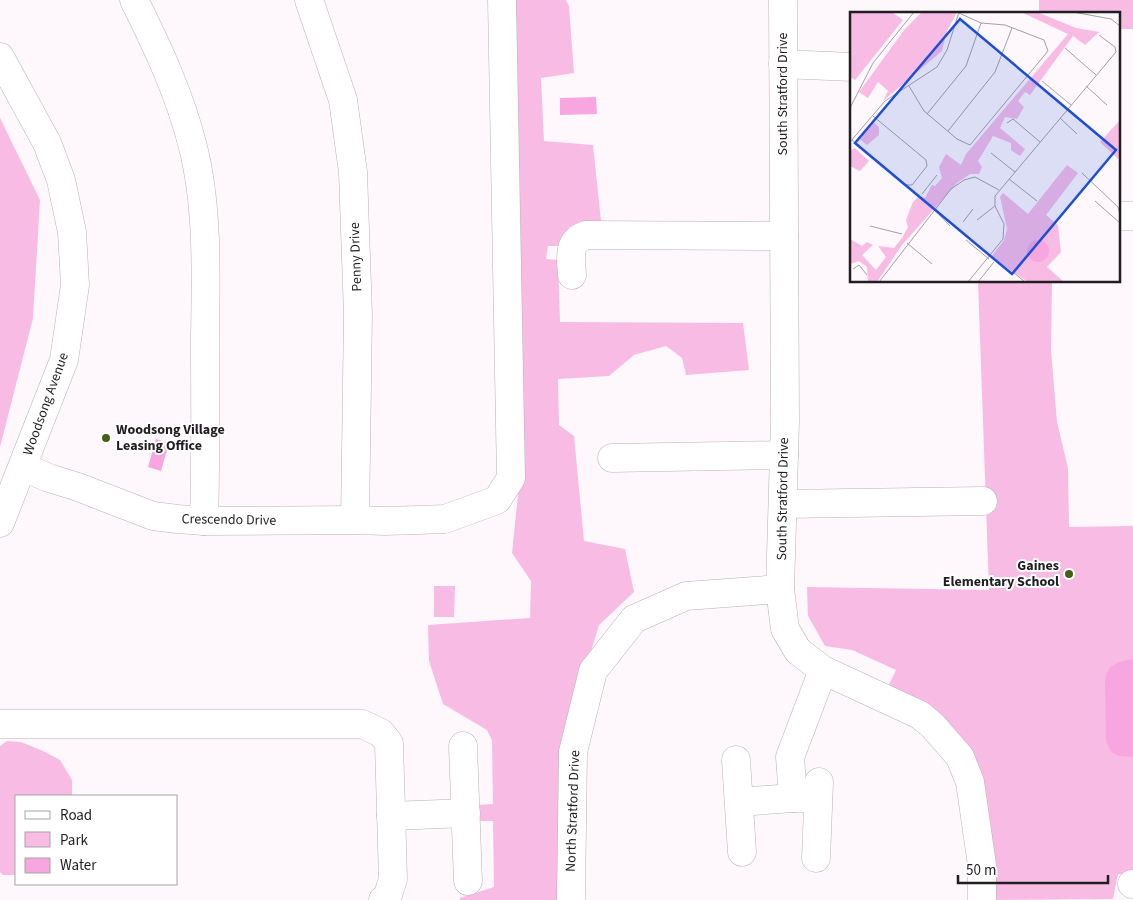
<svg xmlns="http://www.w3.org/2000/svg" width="1133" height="900" viewBox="0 0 1133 900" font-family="'Source Sans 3',sans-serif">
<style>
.green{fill:#f8bce4}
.water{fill:#f8a6df}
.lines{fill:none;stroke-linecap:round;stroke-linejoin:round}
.minor-casing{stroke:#b8b2b6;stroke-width:29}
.minor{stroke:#fff;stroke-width:28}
.poi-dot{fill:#426114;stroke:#fff;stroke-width:2}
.labels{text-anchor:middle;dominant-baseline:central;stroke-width:4;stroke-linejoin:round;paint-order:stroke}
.street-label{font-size:14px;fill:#201e20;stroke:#fff}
.poi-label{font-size:14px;font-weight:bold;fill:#201e20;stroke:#fff;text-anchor:start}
.inset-road{fill:none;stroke:#a5a0a3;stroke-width:1}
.view{fill:#1d4ed8;fill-opacity:0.15;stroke:#1d4ed8;stroke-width:2.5}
.inset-edge{fill:none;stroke:#201e20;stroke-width:2.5}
</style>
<rect width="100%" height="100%" fill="#fef7fb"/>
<g class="green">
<polygon points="508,0 566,0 569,6 574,73 541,78 544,141 593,145 601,221 569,227 565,240 559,246 548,246 546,259 558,260 560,322 743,323 749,370 686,375 682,358 666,346 634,355 609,376 558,379 559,425 574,436 584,541 625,549 634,592 599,625 574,708 565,900 460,900 460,898 494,887 493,821 480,821 477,819 479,805 493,804 492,740 487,730 443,704 429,661 428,625 530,618 531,581 512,553 519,485"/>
<polygon points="1039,0 1133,0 1133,29 1119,29 1119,14 1039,14"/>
<polygon points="0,118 40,200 33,318 0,447"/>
<polygon points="978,281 1052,281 1051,350 1057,422 1068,468 1069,527 1133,526 1133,874 1118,874 1113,899 986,900 981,781 887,689 896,670 852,650 825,646 808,616 807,587 989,590"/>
<polygon points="434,586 455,586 454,617 434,617"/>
<polygon points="7,741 21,742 43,751 60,760 72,780 72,796 16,796 16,875 3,875 0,872 0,746"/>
</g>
<g class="water">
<polygon points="596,97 597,114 560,115 560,98"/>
<polygon points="156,439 169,443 161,471 148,467"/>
<path d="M1133,659V757L1119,756L1111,752L1106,741L1105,681C1106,678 1105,675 1107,672C1111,663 1124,660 1133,659Z"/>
</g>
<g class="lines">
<g class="minor-casing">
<g id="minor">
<path d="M134,0C158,48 180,95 193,147C208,207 206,274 205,336C205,397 206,459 204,521"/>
<polyline points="309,0 343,100 353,172 358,315 355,520"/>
<polyline points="783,0 785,421 780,589 785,629 798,651 823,670 920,715 933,726 960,757 970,782 982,865 982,900"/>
<polyline points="0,57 47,143 61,180 72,232 75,285 64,360 0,523"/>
<polyline points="783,64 852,67"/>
<polyline points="1119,216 1133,216"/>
<path d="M572,275C571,257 567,242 586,235L784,236"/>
<polyline points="612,458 784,455"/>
<polyline points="23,467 49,478 78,487 153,516 177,519 204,521 355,520 384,521 418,520 445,519 497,500 511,478 502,0"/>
<polyline points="783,504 983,501"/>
<polyline points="0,724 362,724 381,733 389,743 393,879 387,898 383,900"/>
<polyline points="463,746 468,881"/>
<polyline points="736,760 742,852"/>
<polyline points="793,798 790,757 823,670"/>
<polyline points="739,802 793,798 818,798"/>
<polyline points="391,816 466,813"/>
<polyline points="816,858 819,782"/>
<polyline points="1132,884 1133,884"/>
<polyline points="571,900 573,752 593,671 634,619 686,596 780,589"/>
</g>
</g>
<use href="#minor" class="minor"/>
</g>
<g class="poi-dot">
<circle cx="106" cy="438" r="5"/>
<circle cx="1069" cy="574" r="5"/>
</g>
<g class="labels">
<g class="street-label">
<text transform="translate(783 94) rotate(-90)">South Stratford Drive</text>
<text transform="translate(356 257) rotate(-92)">Penny Drive</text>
<text transform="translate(46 404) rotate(-70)">Woodsong Avenue</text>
<text transform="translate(783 499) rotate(-89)">South Stratford Drive</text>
<text transform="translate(229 520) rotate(1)">Crescendo Drive</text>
<text transform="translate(573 811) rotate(-88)">North Stratford Drive</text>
</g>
<g class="poi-label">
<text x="116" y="430">Woodsong Village<tspan x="116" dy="16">Leasing Office</tspan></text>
<text x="1059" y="566" text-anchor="end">Gaines<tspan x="1059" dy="16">Elementary School</tspan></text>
</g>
</g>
<g transform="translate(850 12)">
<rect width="270" height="270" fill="#fef7fb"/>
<path d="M0,0H42L53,8L5,68L0,65ZM72,0H107L97,19L92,39L33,89L38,79L28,70L18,86L9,80L55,17ZM171,0H187L226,16L249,20L235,33L223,24L180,83L175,80L168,89L174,95L167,107L155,105L150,116L175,137L170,144L161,138V131L143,124L128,149L132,155L129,162H120L107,171L52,233L27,270H18L17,255L9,249L0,252V227L12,234L17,230L23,233L12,243L26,258L36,245L28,234L44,236L52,226L58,215L56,208L63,190L69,184L75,186L82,173L85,174L92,166L89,155L96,142L111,153L116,142L218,22ZM270,108V144L268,147L250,130ZM23,110L29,115V123L17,133L8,126ZM5,136L19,149L10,159L0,154V139ZM217,153L228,161L196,203L208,213L211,240L197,255L214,270H178L141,245L154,228L157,217L150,185L153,181L178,202Z" fill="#f8bce4"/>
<path d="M177 239a11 11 0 1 1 22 0a11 11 0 1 1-22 0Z" fill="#f8a6df"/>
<path class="inset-road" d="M223,0L261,7L270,14M215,36L246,63M192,69L221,93M59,74L74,99L107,127L120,133L198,39L194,28L155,13L131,11L109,1M236,74L257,93M0,96L23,51L64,0M77,102L116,54L131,11M210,106L227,122M157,111L163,107L190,130M98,119L145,60L162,16M2,128L54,173H62L77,154L76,148L23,104M0,130L35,89L87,55L97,38L109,0M141,141L165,160M232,161L268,195L270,203M159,167L187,189M72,182L87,163M245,189L270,211M84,197L100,214M127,208L145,194M113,210L123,197M20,214L52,222M116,228L139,247M57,231L82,252M3,257L9,253L17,263M163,260L175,270M29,270L101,177L114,168L125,165L149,178M118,270L153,227L154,212L145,194V184L266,40L265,35L249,23M128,270L144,250"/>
<path class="view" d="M110,7L266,138L162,262L5,131Z"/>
<rect width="270" height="270" class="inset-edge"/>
</g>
<rect x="15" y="795" width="162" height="90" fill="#ffffff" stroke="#a6a5a6"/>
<rect x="25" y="811" width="25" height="8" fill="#ffffff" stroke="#a6a5a6"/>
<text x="60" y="820" font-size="15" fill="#201e20">Road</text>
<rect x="25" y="832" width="25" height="15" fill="#f8bce4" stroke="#a6a5a6"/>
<text x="60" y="845" font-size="15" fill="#201e20">Park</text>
<rect x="25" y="858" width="25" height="15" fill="#f8a6df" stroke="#a6a5a6"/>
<text x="60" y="870" font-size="15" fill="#201e20">Water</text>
<path d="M958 875v8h150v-8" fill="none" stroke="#201e20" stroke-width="2.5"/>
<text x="966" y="875" font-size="15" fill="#201e20" stroke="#ffffff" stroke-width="4" paint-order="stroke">50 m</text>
</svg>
